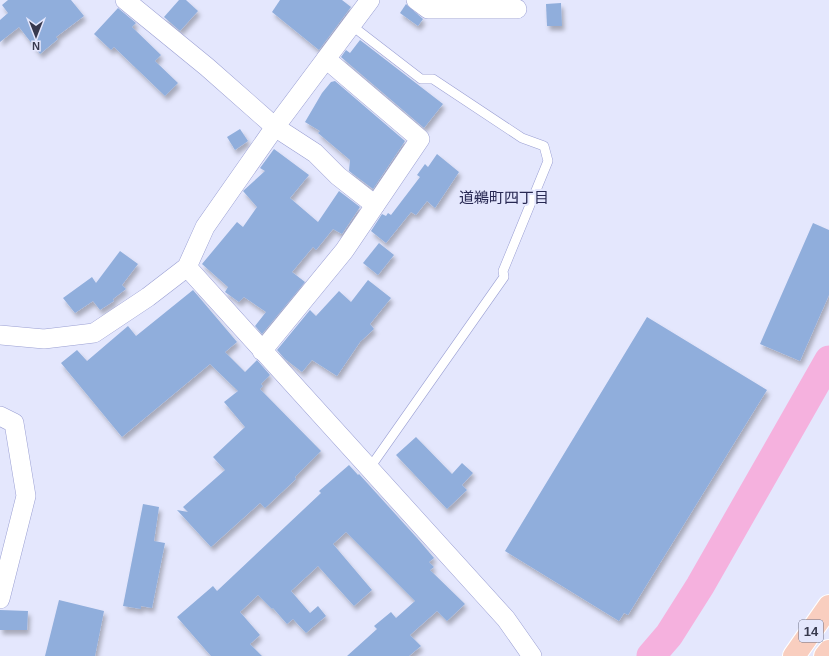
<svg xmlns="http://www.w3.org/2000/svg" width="829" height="656" viewBox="0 0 829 656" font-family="Arial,'Noto Sans JP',sans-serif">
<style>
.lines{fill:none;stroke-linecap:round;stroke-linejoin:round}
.stream{stroke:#f5b1de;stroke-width:5}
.river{stroke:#f5b1de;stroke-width:29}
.building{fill:#90aedc;filter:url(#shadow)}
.service-casing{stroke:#9a9fd3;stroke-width:10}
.minor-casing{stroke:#9a9fd3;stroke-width:20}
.primary-casing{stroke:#fff;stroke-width:24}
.service{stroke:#fff;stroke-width:9}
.minor{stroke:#fff;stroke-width:19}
.primary{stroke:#f9cebf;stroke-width:22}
.labels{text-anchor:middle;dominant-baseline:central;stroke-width:4;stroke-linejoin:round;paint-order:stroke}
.shield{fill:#e4e7fd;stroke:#6b6d82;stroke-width:1}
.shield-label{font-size:13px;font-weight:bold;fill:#37394e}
.neighbourhood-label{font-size:15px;fill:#272852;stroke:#e4e7fd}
</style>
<defs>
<filter id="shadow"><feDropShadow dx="2.5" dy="4.5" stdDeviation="2" flood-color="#0004"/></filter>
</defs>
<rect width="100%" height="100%" fill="#e4e7fd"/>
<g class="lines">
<polyline class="stream" points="665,656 675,645 723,567 829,378"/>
<polyline class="river" points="651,656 669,635 700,586 829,360"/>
</g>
<g class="building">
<polygon points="8,0 71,0 84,16 56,37 58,39 40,54 19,27 0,42 0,20 8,13 2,5"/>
<polygon points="179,0 186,0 198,11 180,31 164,17"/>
<polygon points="280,0 342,0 351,7 319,50 272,12"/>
<polygon points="561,3 562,26 547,26 546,4"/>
<polygon points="406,4 423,19 418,26 400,13"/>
<polygon points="118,8 136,23 132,27 161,55 155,61 178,83 165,96 114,47 111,50 94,34"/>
<polygon points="360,40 443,104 424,128 341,57 346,50 350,53"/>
<polygon points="335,81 405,141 373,189 349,171 350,160 318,133 320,131 305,122 322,93 331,82"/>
<polygon points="240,129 248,141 235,150 227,137"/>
<polygon points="274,149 309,175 290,198 318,222 339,191 360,207 342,234 333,229 316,250 313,247 292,272 305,282 262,334 255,326 266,312 244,297 239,302 225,292 228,287 202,264 237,222 243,227 257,207 243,191 265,171 260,168"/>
<polygon points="437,154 459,172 435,208 427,201 416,215 411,212 386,243 371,231 382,214 386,216 388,213 391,215 420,177 417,175 425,164 428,167"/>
<polygon points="813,223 829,230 829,295 800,361 760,344"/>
<polygon points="379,243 394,255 378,275 363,263"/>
<polygon points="120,251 138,264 122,285 126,289 113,299 114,301 100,310 93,301 75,313 63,298 92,277 96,283"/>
<polygon points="368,280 391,298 370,324 374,329 360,342 337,376 312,360 302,372 285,359 277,350 310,310 316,316 339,291 351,302"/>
<polygon points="193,290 237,342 225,352 245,372 257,360 270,375 261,384 263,386 260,389 321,451 295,477 296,479 265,508 260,503 211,547 177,510 188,512 183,507 225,470 213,457 245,427 224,402 238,391 210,364 122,437 61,363 77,350 87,361 128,326 136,336"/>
<polygon points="647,317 767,390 628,615 624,613 619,621 505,551"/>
<polygon points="416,437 452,474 462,463 473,473 462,485 467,490 447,509 396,455"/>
<polygon points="349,465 358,475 359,474 417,538 434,558 429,562 434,567 430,570 465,604 447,621 437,611 410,635 421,646 409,656 347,656 377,629 374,626 391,612 396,618 415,601 346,532 333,544 372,590 354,606 318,566 291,591 310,613 318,606 326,616 306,633 293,619 287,624 273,608 272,609 258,595 240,612 260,635 250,644 262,656 211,656 177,617 213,586 217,591 321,493 319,491"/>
<polygon points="143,504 159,507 154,541 165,543 152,608 141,606 141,609 123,606"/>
<polygon points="59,600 104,611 95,656 45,656"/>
<polygon points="0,610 28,611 27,630 0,630"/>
</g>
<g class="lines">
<g class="service-casing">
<polyline id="service" points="351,25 421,79 433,79 522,138 544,146 548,161 503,271 504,277 369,469"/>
</g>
<g class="minor-casing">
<g id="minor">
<polyline points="125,0 207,67 275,127 315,153 338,176 375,205"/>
<polyline points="416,0 428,9 517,9"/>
<polyline points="187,267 506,619 532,656"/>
<polyline points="0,335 44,339 94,333 148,297 187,267 205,227 275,127 370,0"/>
<polyline points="262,351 344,251 420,139 326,59"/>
<polyline points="0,416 14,423 26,496 0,599"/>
</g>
</g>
<g class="primary-casing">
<g id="primary">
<polyline points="794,656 829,606"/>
<polyline points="825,656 829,651"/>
</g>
</g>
<use href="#service" class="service"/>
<use href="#minor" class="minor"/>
<use href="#primary" class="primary"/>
</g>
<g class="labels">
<rect class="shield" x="799" y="620" width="24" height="22" rx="3"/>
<g class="shield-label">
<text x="811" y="631">14</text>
</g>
<g class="neighbourhood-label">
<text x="504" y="197">道鵜町四丁目</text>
</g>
</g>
<g transform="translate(36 36) rotate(180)" stroke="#e4e7fd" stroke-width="3" paint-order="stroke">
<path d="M0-3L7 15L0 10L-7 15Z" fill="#37394e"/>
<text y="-6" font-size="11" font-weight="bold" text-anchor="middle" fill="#37394e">N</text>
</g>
</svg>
